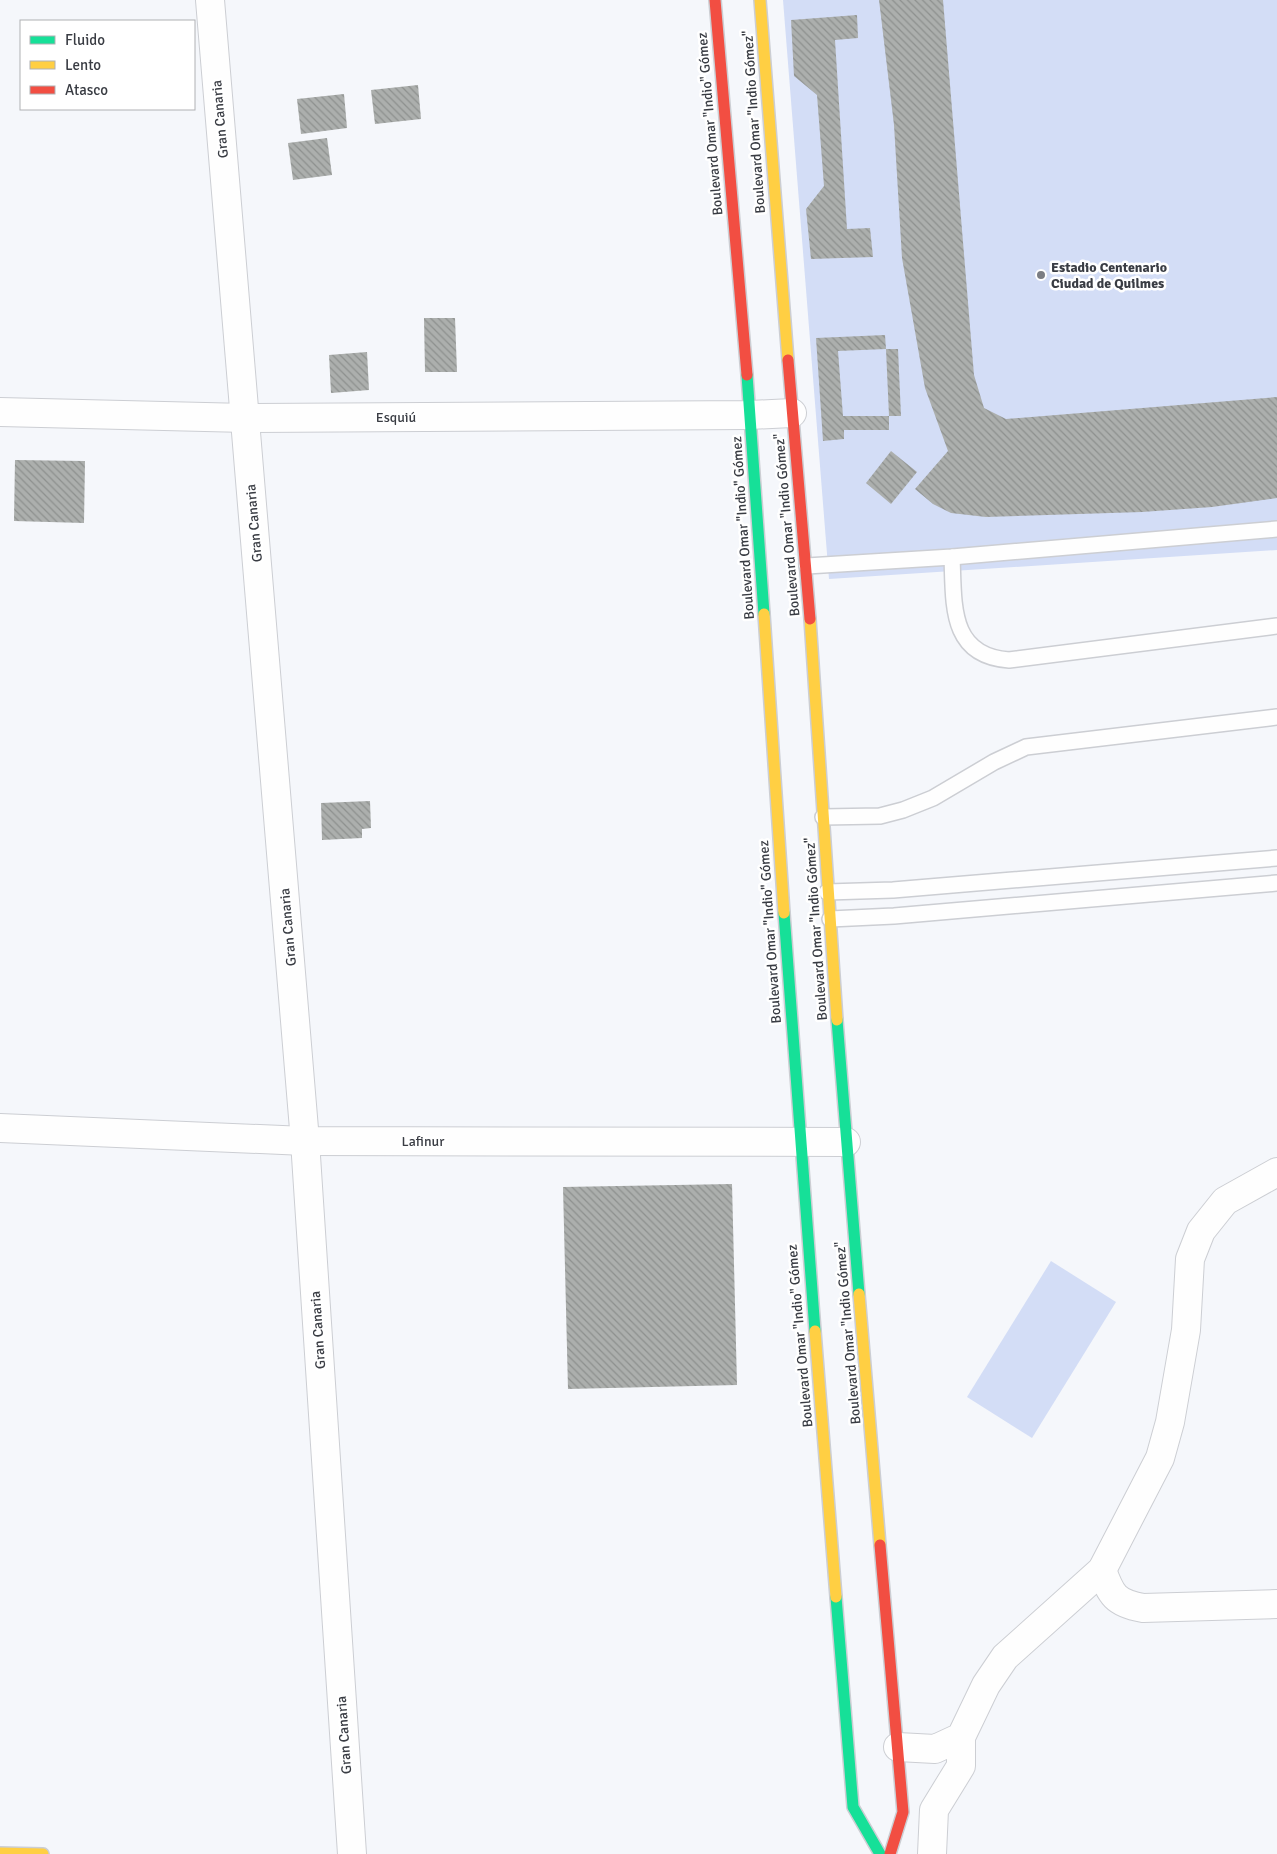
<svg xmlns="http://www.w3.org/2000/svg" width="1277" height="1854" viewBox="0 0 1277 1854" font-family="Signika,sans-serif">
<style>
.green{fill:#d3ddf6}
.building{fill:url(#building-back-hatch)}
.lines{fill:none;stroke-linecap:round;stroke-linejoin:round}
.lane-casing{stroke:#ccced3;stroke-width:18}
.street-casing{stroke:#ccced3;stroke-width:30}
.fast-casing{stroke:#ccced3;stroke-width:14}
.slow-casing{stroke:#ccced3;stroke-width:14}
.jam-casing{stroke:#ccced3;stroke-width:14}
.lane{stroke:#fefefe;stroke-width:15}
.street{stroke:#fefefe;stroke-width:28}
.fast{stroke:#16e098;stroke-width:11}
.slow{stroke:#ffcf43;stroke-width:11}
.jam{stroke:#f24e42;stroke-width:11}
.poi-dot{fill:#7b7d83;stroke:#fff;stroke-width:2}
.labels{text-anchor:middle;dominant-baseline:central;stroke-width:5;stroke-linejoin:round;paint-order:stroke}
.street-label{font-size:14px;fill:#393c43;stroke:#fff}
.poi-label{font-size:14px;font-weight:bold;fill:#393c43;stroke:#fff;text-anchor:start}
</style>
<defs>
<pattern id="building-back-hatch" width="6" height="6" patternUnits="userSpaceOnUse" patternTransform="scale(1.25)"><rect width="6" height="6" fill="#acafad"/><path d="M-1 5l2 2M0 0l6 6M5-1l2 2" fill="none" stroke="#8d908e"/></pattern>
</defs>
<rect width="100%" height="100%" fill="#f5f7fb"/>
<g class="green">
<polygon points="783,0 1277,0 1277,550 829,579"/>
<polygon points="1051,1261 1116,1302 1032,1438 967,1397"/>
</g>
<g class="building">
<polygon points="879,0 943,0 974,375 984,408 1006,419 1277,397 1277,498 1212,507 1142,512 986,517 951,513 933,504 915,489 948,451 925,388 902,258 894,125"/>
<polygon points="857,15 858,38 835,40 847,229 870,228 873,257 811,259 806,209 824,186 817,95 794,76 791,20"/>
<polygon points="418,85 421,119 375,124 371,90"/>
<polygon points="344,94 347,128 301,134 297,99"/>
<polygon points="327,138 332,175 293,180 288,143"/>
<polygon points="424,318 455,318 457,372 425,372"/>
<polygon points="885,335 886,349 838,351 843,416 889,416 889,430 844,430 844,439 823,441 816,338"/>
<polygon points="886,349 898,349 901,416 889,416"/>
<polygon points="367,352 369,390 331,393 329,355"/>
<polygon points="891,451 917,472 891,504 866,483"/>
<polygon points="15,460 85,461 84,523 14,521"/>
<polygon points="370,801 371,828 362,829 362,838 322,840 321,803"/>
<polygon points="732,1184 737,1385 568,1389 563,1187"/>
</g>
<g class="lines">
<g class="lane-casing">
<g id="lane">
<path d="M952,557C954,604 949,656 1009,660L1277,626"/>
<polyline points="807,566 952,557 1277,529"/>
<polyline points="823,817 880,816 903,810 933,798 994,762 1026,747 1277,717"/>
<polyline points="827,892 893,890 1277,858"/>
<polyline points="830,919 894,916 1277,883"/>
</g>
</g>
<g class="street-casing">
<g id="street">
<polyline points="210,0 305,1141 352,1854"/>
<polyline points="0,412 246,418 750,415 792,413"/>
<polyline points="0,1128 305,1141 846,1142"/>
<path d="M1102,1570C1111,1595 1115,1603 1143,1608L1277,1604"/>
<polyline points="898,1747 935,1749 961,1737 986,1685 1005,1657 1102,1570 1160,1458 1170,1422 1186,1330 1190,1259 1201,1231 1225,1201 1277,1172"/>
<polyline points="932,1854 934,1810 961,1766 961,1737"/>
</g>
</g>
<g class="fast-casing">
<g id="fast">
<polyline points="747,375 764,614"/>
<polyline points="784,913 815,1331"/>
<polyline points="837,1020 859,1294"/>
<polyline points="836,1597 853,1807 880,1854"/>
</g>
</g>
<g class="slow-casing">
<g id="slow">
<polyline points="760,0 788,360"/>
<polyline points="764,614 784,913"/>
<polyline points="810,619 837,1020"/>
<polyline points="859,1294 880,1545"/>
<polyline points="815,1331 836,1597"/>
<polyline points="0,1853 43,1854"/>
</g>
</g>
<g class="jam-casing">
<g id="jam">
<polyline points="715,0 747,375"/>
<polyline points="788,360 810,619"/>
<polyline points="880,1545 903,1812 890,1854"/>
</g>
</g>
<use href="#lane" class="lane"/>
<use href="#street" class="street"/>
<use href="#fast" class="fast"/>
<use href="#slow" class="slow"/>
<use href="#jam" class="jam"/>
</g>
<circle class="poi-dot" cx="1041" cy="275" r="5"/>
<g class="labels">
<g class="street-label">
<text transform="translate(220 119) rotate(-95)">Gran Canaria</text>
<text transform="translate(754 122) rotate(-94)">Boulevard Omar "Indio Gómez"</text>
<text transform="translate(710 124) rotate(-95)">Boulevard Omar "Indio" Gómez</text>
<text x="396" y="417">Esquiú</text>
<text transform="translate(254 523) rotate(-95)">Gran Canaria</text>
<text transform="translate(787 525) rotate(-95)">Boulevard Omar "Indio Gómez"</text>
<text transform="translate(743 528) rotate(-94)">Boulevard Omar "Indio" Gómez</text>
<text transform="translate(288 927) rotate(-95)">Gran Canaria</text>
<text transform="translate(816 929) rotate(-94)">Boulevard Omar "Indio Gómez"</text>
<text transform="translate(770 932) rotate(-94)">Boulevard Omar "Indio" Gómez</text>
<text x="423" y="1141">Lafinur</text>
<text transform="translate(318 1330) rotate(-94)">Gran Canaria</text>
<text transform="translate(848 1333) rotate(-95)">Boulevard Omar "Indio Gómez"</text>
<text transform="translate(800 1336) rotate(-95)">Boulevard Omar "Indio" Gómez</text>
<text transform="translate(344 1735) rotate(-94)">Gran Canaria</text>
</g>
<g class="poi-label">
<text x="1051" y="267">Estadio Centenario<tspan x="1051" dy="16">Ciudad de Quilmes</tspan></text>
</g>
</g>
<rect x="20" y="20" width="175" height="90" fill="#ffffff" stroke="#b0b1b4"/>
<rect x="30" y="36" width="25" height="8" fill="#16e098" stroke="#b0b1b4"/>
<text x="65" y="45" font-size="15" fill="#393c43">Fluido</text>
<rect x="30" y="61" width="25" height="8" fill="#ffcf43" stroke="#b0b1b4"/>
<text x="65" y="70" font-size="15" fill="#393c43">Lento</text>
<rect x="30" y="86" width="25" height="8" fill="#f24e42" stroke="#b0b1b4"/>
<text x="65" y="95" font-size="15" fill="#393c43">Atasco</text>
</svg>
